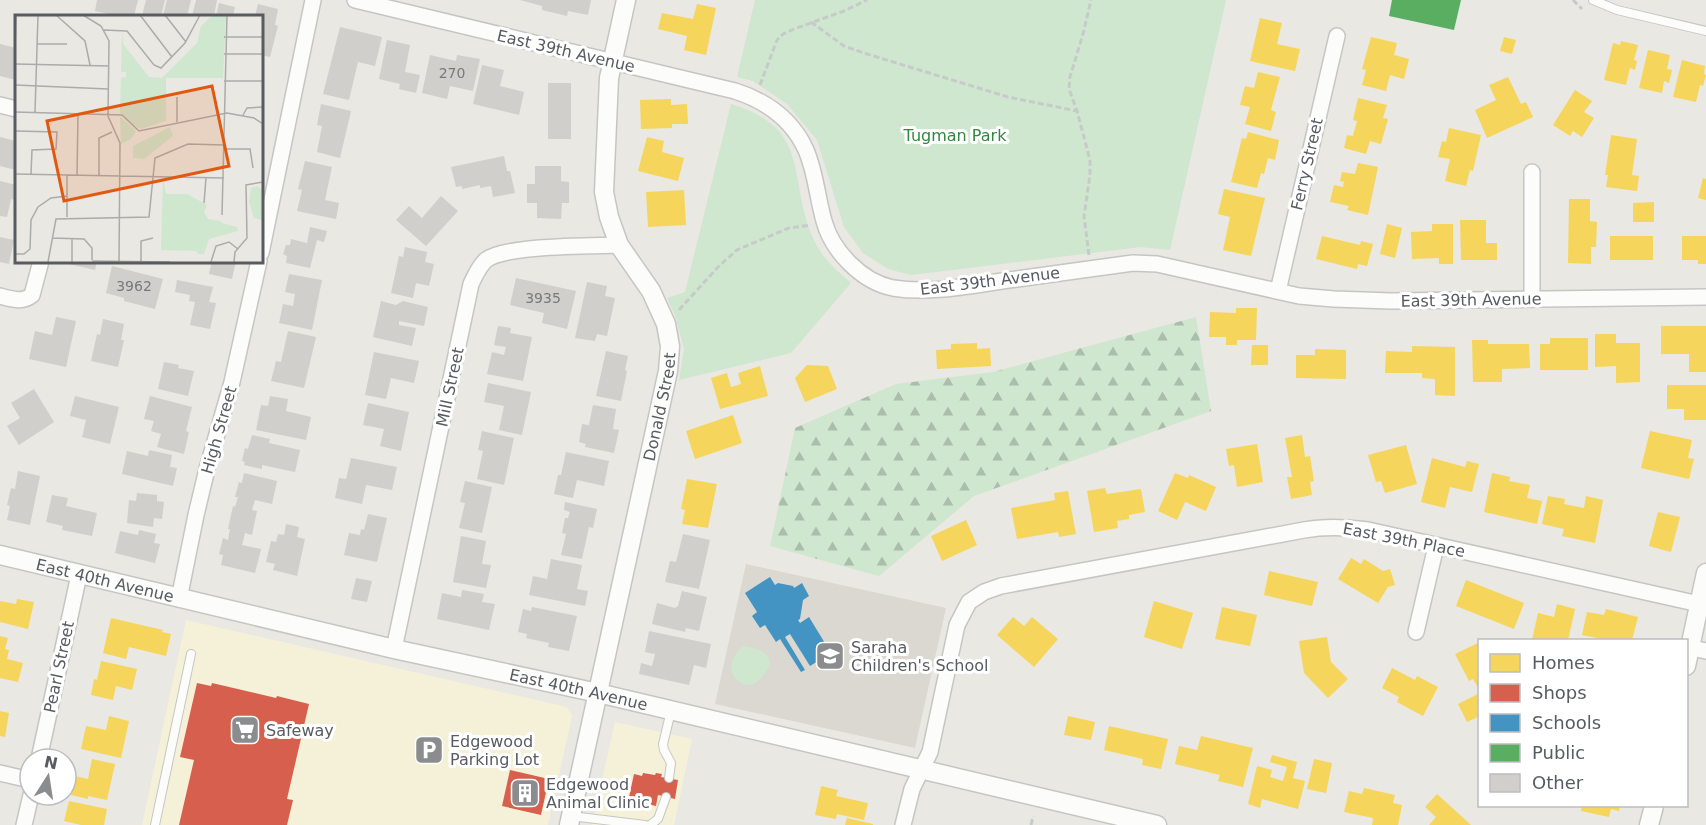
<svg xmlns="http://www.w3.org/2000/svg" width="1706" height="825" viewBox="0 0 1706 825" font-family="'DejaVu Sans',sans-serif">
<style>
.commercial{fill:#f5f1d9}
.education{fill:#dad8d0}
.forest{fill:url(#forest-firs)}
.green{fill:#cfe6cf}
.homes{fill:#f6d55c}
.shops{fill:#d6604d}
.schools{fill:#4393c3}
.public{fill:#5aae61}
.building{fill:#d0cfcb}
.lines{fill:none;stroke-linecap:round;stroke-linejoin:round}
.service-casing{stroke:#c5c6c4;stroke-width:10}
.minor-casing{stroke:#c5c6c4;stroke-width:18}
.tertiary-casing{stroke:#c5c6c4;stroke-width:21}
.path{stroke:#c6cbc9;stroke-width:3;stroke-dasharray:6 3;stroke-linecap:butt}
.service{stroke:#fcfcfb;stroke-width:8}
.minor{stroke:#fcfcfb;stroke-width:15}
.tertiary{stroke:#fcfcfb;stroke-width:18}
.labels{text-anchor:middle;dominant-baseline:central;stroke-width:6;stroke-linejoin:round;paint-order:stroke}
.number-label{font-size:14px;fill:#77797c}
.street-label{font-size:16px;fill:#585b61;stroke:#fff}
.park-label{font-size:16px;fill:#328640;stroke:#fff}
.poi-label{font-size:16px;fill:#585b61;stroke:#fff;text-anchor:start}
.inset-road{fill:none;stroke:#abacaa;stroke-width:1.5}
.view{fill:#e15910;fill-opacity:0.15;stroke:#e15910;stroke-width:3}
.inset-edge{fill:none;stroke:#585b61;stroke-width:3}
</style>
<defs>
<pattern id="forest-firs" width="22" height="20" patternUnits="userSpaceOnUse" patternTransform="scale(1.5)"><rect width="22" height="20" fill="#cfe6cf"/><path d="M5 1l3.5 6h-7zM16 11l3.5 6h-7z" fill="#abbdab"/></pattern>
</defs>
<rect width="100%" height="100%" fill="#e9e8e2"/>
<g class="commercial">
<polygon points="186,620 567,707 572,716 548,825 142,825"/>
<polygon points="615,722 692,739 674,825 592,825"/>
</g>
<polygon class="education" points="746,564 946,608 915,748 715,704"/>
<polygon class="forest" points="1196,317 1211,411 974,496 879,576 770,546 795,428 896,384 993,372"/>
<g class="green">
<polygon points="755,0 1226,0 1170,250 1141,247 911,275 888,269 863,253 844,227 817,140 787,104 753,81 737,77"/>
<path d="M731,104C812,128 787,177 813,238C821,257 836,270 851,283L791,353L679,380L684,349L675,315L667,298L685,292Z"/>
<path d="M743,646C763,649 781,657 761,678C758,681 755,685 750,685C743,686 733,678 732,672C729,663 736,651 743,646Z"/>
</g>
<g class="homes">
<polygon points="697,4 716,8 706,55 684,50 687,36 658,29 662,13 693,19"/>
<polygon points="1260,18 1282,23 1277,44 1300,49 1295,71 1250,61"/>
<polygon points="1371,37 1397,43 1394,55 1409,59 1404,79 1390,75 1386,91 1362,85 1366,70 1362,69"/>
<polygon points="1504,37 1516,40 1512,54 1500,51"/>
<polygon points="1621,41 1638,45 1634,60 1637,61 1635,70 1630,68 1626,85 1604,80 1613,43 1620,45"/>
<polygon points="1648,50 1670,55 1667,69 1672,70 1669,83 1664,81 1662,93 1639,88"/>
<polygon points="1682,60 1705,66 1704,74 1706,75 1703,86 1700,85 1696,102 1673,97"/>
<polygon points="1258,72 1280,77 1271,110 1276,112 1271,131 1245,124 1250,107 1240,105 1245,86 1254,88"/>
<polygon points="1508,77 1521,104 1526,102 1533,117 1487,138 1475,110 1496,100 1489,85"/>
<polygon points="1575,90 1592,101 1584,112 1594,118 1582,137 1573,131 1570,136 1553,125"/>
<polygon points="1358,98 1387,105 1383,118 1388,119 1381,144 1370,141 1366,154 1344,148 1347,135 1353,136 1357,121 1353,120"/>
<polygon points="671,99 671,105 687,104 688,124 672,124 672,128 641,129 640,100"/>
<polygon points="1449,128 1481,135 1473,171 1470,170 1466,186 1445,181 1450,159 1438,157 1442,141 1446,142"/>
<polygon points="1248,132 1279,140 1275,160 1268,158 1264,174 1261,173 1257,188 1231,182 1242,138 1246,139"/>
<polygon points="1611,135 1637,139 1632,175 1639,176 1637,191 1606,187 1608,175 1605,175"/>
<polygon points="647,137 664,141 662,152 684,158 678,181 638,171"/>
<polygon points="1358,163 1378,167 1368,215 1347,210 1349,206 1330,202 1334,185 1343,187 1344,182 1340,181 1342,172 1355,174"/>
<polygon points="1703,178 1706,179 1706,200 1698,198"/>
<polygon points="1224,189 1265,198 1251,256 1223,250 1230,217 1218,214"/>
<polygon points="684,190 686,225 648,227 646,192"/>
<polygon points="1569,199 1590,199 1590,221 1597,222 1596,247 1591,247 1591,264 1568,263"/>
<polygon points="1654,202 1654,222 1633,222 1633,203"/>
<polygon points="1460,220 1486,220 1486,243 1497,243 1497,260 1461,260"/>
<polygon points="1387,224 1402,228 1395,258 1380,254"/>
<polygon points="1432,224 1453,224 1453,264 1439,264 1439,258 1412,259 1411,232 1432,231"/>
<polygon points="1322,236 1360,245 1361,241 1373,244 1367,266 1358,264 1357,269 1316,259"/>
<rect x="1610" y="236" width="43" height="24"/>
<polygon points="1682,236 1706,236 1706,264 1698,264 1698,260 1682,260"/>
<polygon points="1236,308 1257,308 1256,340 1237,340 1237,345 1226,345 1226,337 1209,337 1210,312 1236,313"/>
<polygon points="1661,326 1706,326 1706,372 1689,372 1689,354 1661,354"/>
<polygon points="1595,334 1616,334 1616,343 1640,343 1640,382 1616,383 1616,366 1595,367"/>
<polygon points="1550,338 1588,338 1588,370 1540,370 1540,344 1550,344"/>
<polygon points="1472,340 1488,340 1488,344 1529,344 1530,368 1502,369 1502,382 1473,382"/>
<polygon points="977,343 977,349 990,348 991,366 937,369 936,350 951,349 951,344"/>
<polygon points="1252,345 1268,345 1268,365 1251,365"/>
<polygon points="1412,346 1455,347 1455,396 1435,395 1435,379 1422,378 1422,373 1385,373 1386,351 1412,352"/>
<polygon points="1315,349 1346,350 1346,379 1296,378 1296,355 1315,355"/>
<polygon points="807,365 828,366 837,389 805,402 795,378"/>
<polygon points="760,366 768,396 720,409 711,378 727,373 731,387 741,384 738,373"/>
<polygon points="1667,385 1706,385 1706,420 1684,420 1684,409 1667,409"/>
<polygon points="733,415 742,443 695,459 686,431"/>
<polygon points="1650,431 1692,440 1688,458 1694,459 1689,479 1641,468"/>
<polygon points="1302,435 1305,457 1310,456 1314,481 1310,482 1312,495 1291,499 1287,477 1292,477 1285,438"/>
<polygon points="1257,444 1263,482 1237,487 1234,465 1229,466 1226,449"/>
<polygon points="1406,445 1417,484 1385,493 1381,481 1376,482 1368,455"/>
<polygon points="1432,458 1465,467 1467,461 1479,464 1472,492 1450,487 1445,508 1421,502"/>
<polygon points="1175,473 1188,478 1189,475 1216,487 1206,511 1185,502 1177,520 1158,511"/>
<polygon points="1492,473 1510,477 1509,481 1530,485 1527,498 1542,501 1537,524 1484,512"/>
<polygon points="687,479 717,484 708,528 682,524 685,510 681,509"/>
<polygon points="1105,488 1107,494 1141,489 1145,512 1129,515 1129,519 1117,521 1118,528 1094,532 1087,491"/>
<polygon points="1068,491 1076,534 1059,537 1058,532 1017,539 1011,508 1055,500 1054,493"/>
<polygon points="1548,496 1565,499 1564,504 1584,508 1586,496 1603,500 1595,543 1562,536 1564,529 1542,524"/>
<polygon points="1658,512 1680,517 1671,552 1649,546"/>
<polygon points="966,520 977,545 942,561 931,536"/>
<polygon points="1351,558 1361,564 1364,559 1383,571 1390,569 1395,585 1388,587 1378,603 1338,579"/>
<polygon points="1269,571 1318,582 1312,606 1264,595"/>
<polygon points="1466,580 1524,603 1514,629 1456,606"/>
<polygon points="17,599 34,602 28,629 0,622 0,601 16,604"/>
<polygon points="1154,601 1193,613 1182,649 1144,637"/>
<polygon points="1557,604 1575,609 1568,640 1532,640 1538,613 1554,617"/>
<polygon points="1222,607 1257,615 1250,646 1215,639"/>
<polygon points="1606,609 1638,617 1632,640 1607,640 1582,635 1587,612 1604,615"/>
<polygon points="1013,617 1024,626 1032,617 1058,639 1034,667 997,635"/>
<polygon points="111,618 163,630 162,632 171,634 166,656 129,647 126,659 103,653"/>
<polygon points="0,636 8,638 5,649 9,650 7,659 23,663 18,682 0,678"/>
<polygon points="1327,637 1331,662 1348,679 1328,698 1304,673 1299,641"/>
<polygon points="1478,643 1480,647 1480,691 1473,679 1469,681 1455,654"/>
<polygon points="101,661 137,669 132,690 116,686 113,700 91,695 94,679 97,680"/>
<polygon points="1392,668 1415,680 1417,676 1438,687 1423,716 1397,702 1399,697 1382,688"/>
<polygon points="1480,693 1480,716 1467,722 1458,704"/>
<polygon points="0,711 9,713 5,737 0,736"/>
<polygon points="109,716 129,721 121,758 81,749 86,726 106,730"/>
<polygon points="1068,716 1095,722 1091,740 1064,735"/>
<polygon points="1109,726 1168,739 1161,769 1142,765 1143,759 1104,750"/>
<polygon points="1201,736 1253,748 1243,787 1218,781 1220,775 1175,764 1179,746 1197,750"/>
<polygon points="1272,755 1297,762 1293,778 1305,781 1298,809 1262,799 1260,808 1248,804 1257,766 1272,770 1270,777 1283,781 1287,767 1270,762"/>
<polygon points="92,759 115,764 107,800 88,796 88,799 71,795 75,776 88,779"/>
<polygon points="1314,759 1332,763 1326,793 1307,789"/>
<polygon points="821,786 838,790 836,796 868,803 864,820 837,814 836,819 815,815"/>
<polygon points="1364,788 1395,795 1393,803 1402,805 1398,825 1372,825 1373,818 1344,812 1349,791 1362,794"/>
<polygon points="1437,794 1471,825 1429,825 1436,817 1425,807"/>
<polygon points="69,801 107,809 104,825 81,825 64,821"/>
<polygon points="1582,806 1620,806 1619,811 1611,809 1609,817 1581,811"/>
<polygon points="847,818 873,824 873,825 845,825"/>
</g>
<g class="shops">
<polygon points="197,683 211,686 212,683 276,698 277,696 309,704 287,799 293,800 287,825 179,825 194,760 180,757"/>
<polygon points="510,770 549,779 541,815 502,806"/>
<polygon points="643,773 655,775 656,773 662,774 661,777 678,780 675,799 658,795 656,806 637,802 637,799 629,797 634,774 642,776"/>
</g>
<polygon class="schools" points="770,577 775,585 778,583 793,586 794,588 802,583 809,596 803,600 800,619 798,620 800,623 809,617 831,653 810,666 790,634 785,637 805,670 801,672 780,639 776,642 765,625 760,628 752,616 757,612 745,593"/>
<polygon class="public" points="1392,0 1461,0 1454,30 1389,16"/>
<g class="building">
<polygon points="97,0 138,0 134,16 117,16 95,11"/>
<polygon points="146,0 165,0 161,16 142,16"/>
<polygon points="167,0 191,0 187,16 163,16"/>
<polygon points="196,0 217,0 214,16 192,16"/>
<polygon points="520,0 591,0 588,15 568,11 567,16 542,10 542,6"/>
<polygon points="219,3 235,7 233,16 216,16"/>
<polygon points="258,4 278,9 275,25 278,26 270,57 261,55 261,16 255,16"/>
<polygon points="340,27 382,37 375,66 358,62 349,100 323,94"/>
<polygon points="387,40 410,45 405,72 420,75 416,93 399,89 400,84 379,79"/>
<polygon points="0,44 16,48 16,80 0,76"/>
<polygon points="430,55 456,61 457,55 480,59 473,91 450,86 447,99 422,93"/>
<polygon points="482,65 504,70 500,86 524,92 519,115 473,104"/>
<rect x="548" y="83" width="23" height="56"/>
<polygon points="321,104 351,111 340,158 317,152 322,126 317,125"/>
<polygon points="0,137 16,141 16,170 0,166"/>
<polygon points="504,156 507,171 510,171 515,193 493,197 491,186 480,188 480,185 462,189 462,186 456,187 451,167"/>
<polygon points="305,161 332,167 325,200 339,203 336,219 297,211 302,190 298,189"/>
<polygon points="535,166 561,166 561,181 569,182 569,203 562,203 561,219 537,218 537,203 527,203 527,184 535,184"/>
<polygon points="0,181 16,185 15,200 11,199 7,217 0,216"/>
<polygon points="441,196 458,211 426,246 396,220 409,206 422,218"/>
<polygon points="310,227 327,231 324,242 317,240 310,268 286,263 287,256 283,254 286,245 290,245 291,239 307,243"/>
<polygon points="0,237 14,240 9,264 0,262"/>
<polygon points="405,247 427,252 425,262 434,264 429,286 416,283 413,298 391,293 399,256 403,257"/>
<polygon points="69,261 97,261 95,270 69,264"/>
<polygon points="212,261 236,261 232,279 209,274"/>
<polygon points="112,266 163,279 155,309 124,301 124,298 106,293"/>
<polygon points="289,274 322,280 312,330 279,323 283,304 293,306 295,294 285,292"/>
<polygon points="516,278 576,291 567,329 542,323 544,313 510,305"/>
<polygon points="177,280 213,287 209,302 216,303 210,329 190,325 195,302 189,301 190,295 175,292"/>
<polygon points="587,282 607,286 605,296 615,298 607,336 597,334 595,341 575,338"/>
<polygon points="381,301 396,305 403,301 428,307 424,326 399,321 399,325 416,328 412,346 373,337"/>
<polygon points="56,317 76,321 66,367 29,359 35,331 52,335"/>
<polygon points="103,319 124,324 121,340 124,340 118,367 91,361 97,334 100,335"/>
<polygon points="498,326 511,328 510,333 532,337 523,381 487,374 492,352 504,355 506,347 494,345"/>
<polygon points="288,331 316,337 304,388 271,381 276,361 281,362"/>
<polygon points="606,351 628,356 625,370 627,371 621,401 596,396"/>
<polygon points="374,352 419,361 414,383 391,378 386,399 365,395"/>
<polygon points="164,362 179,365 178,368 194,371 188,396 158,389"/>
<polygon points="488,383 531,392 522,435 499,430 504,406 484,402"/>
<polygon points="34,389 54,422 19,445 7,426 20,418 11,403"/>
<polygon points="75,396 119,407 110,444 82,437 86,420 70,416"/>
<polygon points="150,396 192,407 186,431 189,432 184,454 157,447 161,434 151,431 154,421 144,419"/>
<polygon points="270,396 288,399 286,411 311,417 306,440 256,430 261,405 268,406"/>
<polygon points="368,403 409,412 401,451 380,446 384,429 363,425"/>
<polygon points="593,405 616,409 613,429 619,430 614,453 585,447 586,444 579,442 582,424 589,425"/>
<polygon points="482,431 514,438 504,485 477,479 483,451 478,450"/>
<polygon points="252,435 270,439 269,443 300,450 295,472 262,465 262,469 244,465 245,462 242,461 245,448 248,449"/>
<polygon points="149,450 172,455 170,467 177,468 173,486 122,474 127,451 148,456"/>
<polygon points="566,452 609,461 604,486 577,480 573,498 554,494 558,475 561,475"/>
<polygon points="351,458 397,467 392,490 366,485 362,504 335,498 339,478 346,479"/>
<polygon points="18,471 40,476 30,525 7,520 10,506 7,505 11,488 15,489"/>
<polygon points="244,473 277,481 272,504 255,500 252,510 257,511 252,535 245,533 242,545 261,549 255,573 221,565 223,555 219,554 223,538 228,540 230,529 228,529 233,506 235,507 238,497 235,497 239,482 242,483"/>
<polygon points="465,481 492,487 482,533 459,528 465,503 460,502"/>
<polygon points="137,493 157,495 157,501 164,502 162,519 154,518 153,527 127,523 129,500 136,501"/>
<polygon points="52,495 68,498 66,506 97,513 92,536 62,530 63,526 46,522"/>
<polygon points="565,502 597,509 593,528 589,527 582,559 561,555 566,534 562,533 565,518 568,518 570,512 564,510"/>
<polygon points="368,514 387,518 377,562 344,555 349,533 360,535 361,529 364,530"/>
<polygon points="286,524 299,527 297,537 305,539 297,576 273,570 275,564 266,562 271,541 276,542 278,534 284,535"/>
<polygon points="139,530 156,534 154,543 160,544 155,563 115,553 120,531 138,535"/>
<polygon points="683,534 710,540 699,589 665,582 670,561 676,562"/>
<polygon points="461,536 486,541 482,564 491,565 486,588 453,582"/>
<polygon points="551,559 582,565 577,589 588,591 585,606 529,595 533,576 547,579"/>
<polygon points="356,578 372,581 367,602 351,599"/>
<polygon points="462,590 484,594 482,602 495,604 489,630 437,619 442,593 461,597"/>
<polygon points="682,591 707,597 699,631 686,628 685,632 652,624 657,603 675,608 678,606"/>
<polygon points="532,607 577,616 569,651 548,647 549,643 526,638 527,634 518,632 523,609 531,611"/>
<polygon points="649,631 711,644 706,668 694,665 689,685 639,674 641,663 652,666 655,654 645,652"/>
</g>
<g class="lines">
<g class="service-casing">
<g id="service">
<polyline points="1593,0 1617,10 1706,31"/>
<polyline points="669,778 671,763 664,750 663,744 671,711"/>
<polyline points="571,816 645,825"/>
<polyline points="155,825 191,654"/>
<polyline points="650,825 658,819 666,797"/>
</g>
</g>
<g class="minor-casing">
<g id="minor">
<path d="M355,0L735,91C766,101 792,119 806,150C816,173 817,197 824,221C832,251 862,282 893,288C929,294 967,286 1002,281C1046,275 1089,269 1133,263L1157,264L1299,296L1334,299L1391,301L1706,297"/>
<polyline points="0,105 16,109"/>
<polyline points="1532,172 1532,299"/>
<polyline points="261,253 313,0"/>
<polyline points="1278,291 1337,36"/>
<path d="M0,296C11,299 23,303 32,295L41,261"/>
<polyline points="179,599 196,515 207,469 232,382 259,261"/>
<polyline points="1416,632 1436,546"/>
<polyline points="1691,648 1706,651"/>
<path d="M394,649L471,284C475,276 479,266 486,260C505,245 591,246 619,245"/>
<polyline points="39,759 79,575"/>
<polyline points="0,773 30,780"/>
<polyline points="24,825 31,795"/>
<path d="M903,825L912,789L930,752L957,625L969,602L984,592L1001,586L1304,530C1326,526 1346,527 1368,530L1699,604"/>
</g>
</g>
<g class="tertiary-casing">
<g id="tertiary">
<path id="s1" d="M0,555L394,649L598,693L1157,825"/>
<polyline points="1686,666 1706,573"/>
<path id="s2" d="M569,825L668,371L670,346L666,324L651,291L619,245L609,217L604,192L609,78L626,0"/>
<polyline points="1649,825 1654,806"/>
</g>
</g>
<g class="path">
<polyline points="1573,0 1582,9"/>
<polyline points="811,22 844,46 867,54 1008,97 1077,111"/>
<polyline points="760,85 777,40 783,34 794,29 844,11 867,0"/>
<polyline points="1089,255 1084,216 1090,175 1090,160 1077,111 1069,89 1070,77 1083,34 1091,0"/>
<polyline points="679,310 718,267 737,250 789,228 811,225"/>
<polyline points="1031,825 1033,816"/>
</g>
<use href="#service" class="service"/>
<use href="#minor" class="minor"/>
<use href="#tertiary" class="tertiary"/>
</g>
<defs>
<g id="school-square" transform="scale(1.5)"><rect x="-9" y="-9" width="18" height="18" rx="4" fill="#8b8c8e" stroke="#fff"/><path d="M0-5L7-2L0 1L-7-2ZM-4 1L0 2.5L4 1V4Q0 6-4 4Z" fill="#fff"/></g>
<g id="supermarket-square" transform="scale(1.5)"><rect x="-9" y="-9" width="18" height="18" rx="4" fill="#8b8c8e" stroke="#fff"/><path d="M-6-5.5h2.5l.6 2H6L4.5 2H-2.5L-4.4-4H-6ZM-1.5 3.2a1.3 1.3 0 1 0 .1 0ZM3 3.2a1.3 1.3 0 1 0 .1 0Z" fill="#fff"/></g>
<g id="parking-square" transform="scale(1.5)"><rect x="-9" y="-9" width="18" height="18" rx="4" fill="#8b8c8e" stroke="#fff"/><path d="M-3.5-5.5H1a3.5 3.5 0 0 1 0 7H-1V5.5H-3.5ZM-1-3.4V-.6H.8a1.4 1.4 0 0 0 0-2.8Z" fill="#fff"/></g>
<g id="building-square" transform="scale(1.5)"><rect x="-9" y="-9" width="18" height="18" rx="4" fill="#8b8c8e" stroke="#fff"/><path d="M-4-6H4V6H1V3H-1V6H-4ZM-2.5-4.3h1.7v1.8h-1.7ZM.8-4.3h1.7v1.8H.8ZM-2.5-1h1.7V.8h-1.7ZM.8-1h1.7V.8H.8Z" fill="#fff"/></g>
</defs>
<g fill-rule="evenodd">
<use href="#school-square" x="830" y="656"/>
<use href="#supermarket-square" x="245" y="730"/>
<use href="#parking-square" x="429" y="750"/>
<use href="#building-square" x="525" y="793"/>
</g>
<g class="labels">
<g class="number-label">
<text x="452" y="73">270</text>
<text x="134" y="286">3962</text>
<text x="543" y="298">3935</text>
</g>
<g class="street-label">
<text transform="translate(566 51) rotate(13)">East 39th Avenue</text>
<text transform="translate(1307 164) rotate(-77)">Ferry Street</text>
<text transform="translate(990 281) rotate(-7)">East 39th Avenue</text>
<text transform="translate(1471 300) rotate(-1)">East 39th Avenue</text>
<text transform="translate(450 387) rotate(-78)">Mill Street</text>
<text stroke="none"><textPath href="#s2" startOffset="428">Donald Street</textPath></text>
<text transform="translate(219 430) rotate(-74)">High Street</text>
<text transform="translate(1404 540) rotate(11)">East 39th Place</text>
<text stroke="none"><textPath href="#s1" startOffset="108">East 40th Avenue</textPath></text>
<text transform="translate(59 667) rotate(-78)">Pearl Street</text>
<text stroke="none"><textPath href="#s1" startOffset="594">East 40th Avenue</textPath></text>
</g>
<g class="park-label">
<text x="955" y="135">Tugman Park</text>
</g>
<g class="poi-label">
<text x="851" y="647">Saraha<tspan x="851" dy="18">Children's School</tspan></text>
<text x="266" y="730">Safeway</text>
<text x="450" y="741">Edgewood<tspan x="450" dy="18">Parking Lot</tspan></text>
<text x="546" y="784">Edgewood<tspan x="546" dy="18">Animal Clinic</tspan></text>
</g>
</g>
<g transform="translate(15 15)">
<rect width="248" height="248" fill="#e9e8e2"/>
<path d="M155,112L158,121L129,144L118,143V131ZM243,171L247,175V205L239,203L234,187L236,173ZM162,197L222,212L223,216L194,224L189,239H183Z" fill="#cfe6cf"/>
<path d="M198,0H211L208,63H151V106L126,114L119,111L105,98L106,63L111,62V57H106L107,17L108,29L134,62L147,63L182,28L186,11ZM105,101L121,116L116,124L106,129ZM148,164L151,179H172L192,190L189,197L193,204L206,206V217L188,225V236L146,235Z" fill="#cfe6cf"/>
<path class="inset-road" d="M41,0L70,26L75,50M68,0L86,11L94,26L93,101L105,128L104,247M125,0L157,42M150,0L171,27M89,15L112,16L139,50L146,53L170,28L185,0M209,22H248M22,29H52M0,34L1,0M209,39H248M0,49L94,51M209,66H248M0,70L93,74M0,97L107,100L124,116L212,98L239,103L248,109M20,97L23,0M228,100L232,93L248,92M162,107V82M0,116L42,117L41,134L17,135L16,159M209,134H235L238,153M0,159L209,163M62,160L63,99M84,160V123L97,117M189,188L191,163M0,197V246M207,200L212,0M52,202V160M37,223L69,224L77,233V245M1,239H9L15,234L16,205L23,192L36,183L52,181M77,246L155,247M33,247L41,204L134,202L140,143L173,129L209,130M57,247V223M126,247V226L138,223M196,247L201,231L214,227L223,234M219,247L220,237L232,223L231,170L248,167"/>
<path class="view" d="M197,71L214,151L49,186L32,106Z"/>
<rect width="248" height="248" class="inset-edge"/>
</g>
<rect x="1478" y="639" width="210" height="168" fill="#ffffff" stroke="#bcbdc0" stroke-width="1.5"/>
<rect x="1490" y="654" width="30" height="18" fill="#f6d55c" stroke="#bcbdc0" stroke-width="1.5"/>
<text x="1532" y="669" font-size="18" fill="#585b61">Homes</text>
<rect x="1490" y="684" width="30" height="18" fill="#d6604d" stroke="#bcbdc0" stroke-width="1.5"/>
<text x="1532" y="699" font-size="18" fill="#585b61">Shops</text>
<rect x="1490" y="714" width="30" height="18" fill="#4393c3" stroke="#bcbdc0" stroke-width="1.5"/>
<text x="1532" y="729" font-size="18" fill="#585b61">Schools</text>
<rect x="1490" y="744" width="30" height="18" fill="#5aae61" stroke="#bcbdc0" stroke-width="1.5"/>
<text x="1532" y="759" font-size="18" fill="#585b61">Public</text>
<rect x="1490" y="774" width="30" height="18" fill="#d0cfcb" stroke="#bcbdc0" stroke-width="1.5"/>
<text x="1532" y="789" font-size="18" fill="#585b61">Other</text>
<g transform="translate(48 777) rotate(12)"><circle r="28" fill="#ffffff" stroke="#bcbdc0" stroke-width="1.5"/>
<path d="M0-4.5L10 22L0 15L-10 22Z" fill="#8b8c8e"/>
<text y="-9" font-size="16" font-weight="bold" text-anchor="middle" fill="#585b61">N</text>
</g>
</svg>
